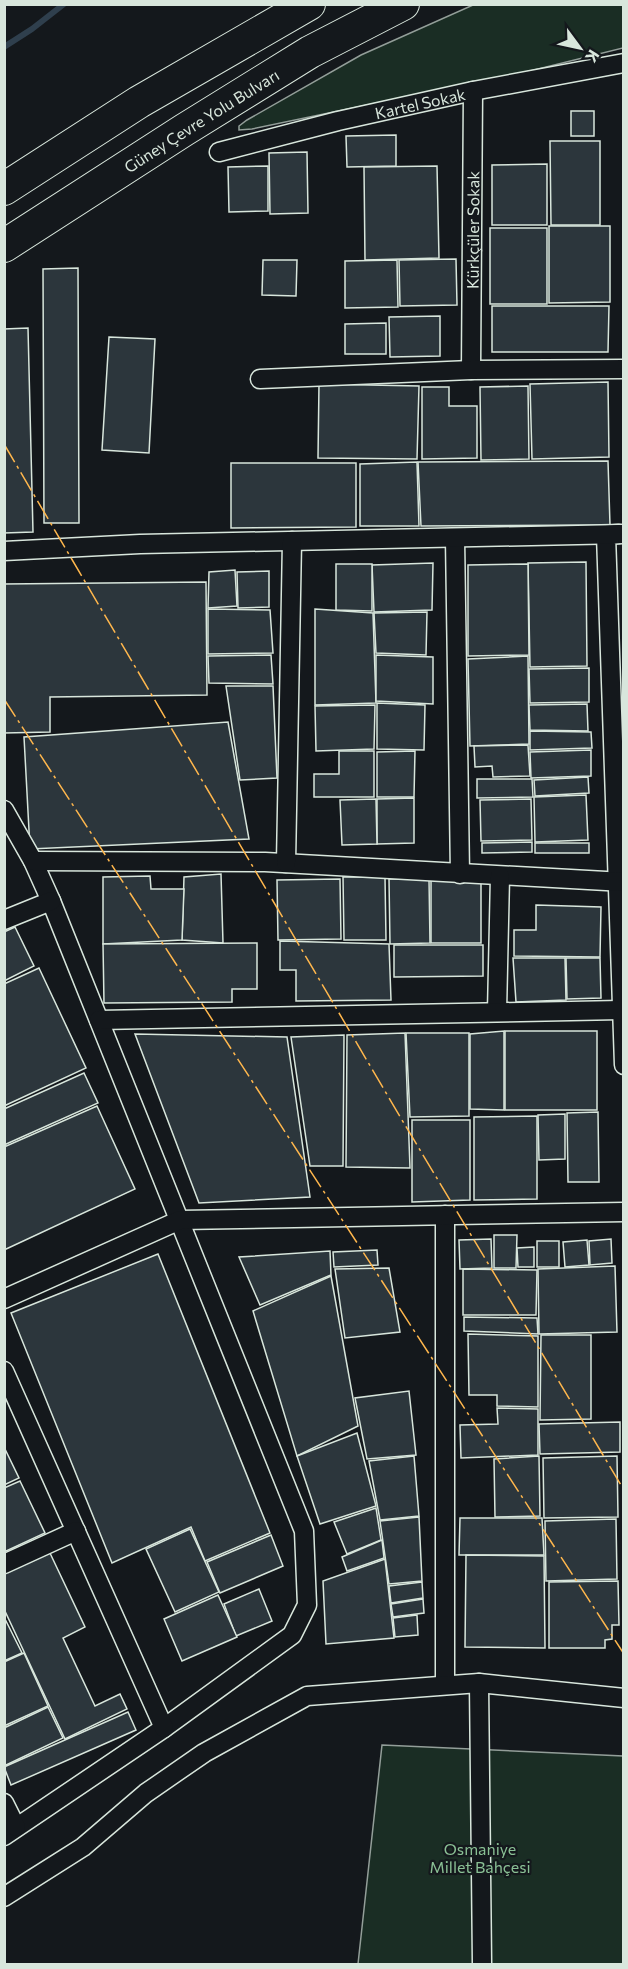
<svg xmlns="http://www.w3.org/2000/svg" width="628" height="1969" viewBox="0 0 628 1969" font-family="Commissioner,sans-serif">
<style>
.green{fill:#1a2d24;stroke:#939e99;stroke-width:1.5}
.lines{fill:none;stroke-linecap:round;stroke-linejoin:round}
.stream{stroke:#2f3f4d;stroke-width:6}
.building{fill:#2c363c;stroke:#d8e6dc;stroke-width:1.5}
.minor-casing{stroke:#d8e6dc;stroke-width:21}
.trunk-casing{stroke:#d8e6dc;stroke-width:34}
.minor{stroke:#14181c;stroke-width:18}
.trunk{stroke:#14181c;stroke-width:32}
.power{stroke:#ffb74d;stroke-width:1.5;stroke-dasharray:21 4.5 3 4.5;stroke-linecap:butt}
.labels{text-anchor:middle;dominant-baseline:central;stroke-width:4.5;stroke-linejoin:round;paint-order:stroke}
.street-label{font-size:16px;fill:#d8e6dc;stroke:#14181c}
.park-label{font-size:16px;fill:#8ac095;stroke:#14181c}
</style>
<rect width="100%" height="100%" fill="#14181c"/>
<g class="green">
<polygon points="473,5 623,5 623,48 530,71 252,129 239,130 239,126 247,120 361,55"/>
<polygon points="382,1745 623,1756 623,1964 358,1964"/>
</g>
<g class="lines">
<polyline class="stream" points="4,47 32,29 64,4"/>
</g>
<g class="building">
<rect x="571" y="111" width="23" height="25"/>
<polygon points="396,135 396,166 347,167 346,136"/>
<polygon points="550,141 600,141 600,225 551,225"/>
<polygon points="307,152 308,213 270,214 269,153"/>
<polygon points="547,164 547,225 492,225 492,165"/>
<polygon points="268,166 268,211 229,212 228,167"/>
<polygon points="437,166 439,258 365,260 364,167"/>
<polygon points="549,226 610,226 610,302 549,303"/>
<rect x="490" y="228" width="57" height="76"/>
<polygon points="456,259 457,305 400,306 399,260"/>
<polygon points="263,260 297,260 296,296 262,295"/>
<polygon points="397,260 398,307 345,308 345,261"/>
<polygon points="78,268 79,523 44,523 43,269"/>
<polygon points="492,306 609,306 608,352 492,352"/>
<polygon points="440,316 440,356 390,357 389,317"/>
<polygon points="386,323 386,354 345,354 345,324"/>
<polygon points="28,328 33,532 4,533 4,329"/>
<polygon points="109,337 155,339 149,453 102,450"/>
<polygon points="608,382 609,457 532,459 530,384"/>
<polygon points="319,384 419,386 417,459 318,458"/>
<polygon points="528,386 529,459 481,460 480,387"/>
<polygon points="422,387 449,387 449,406 477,406 477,458 422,459"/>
<polygon points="608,461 610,525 421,526 418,462"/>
<polygon points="417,462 419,526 360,526 360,464"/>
<polygon points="231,463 356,463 356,527 231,528"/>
<polygon points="586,562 587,666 530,667 528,563"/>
<polygon points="433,563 432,610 374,612 372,565"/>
<polygon points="336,564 372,564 372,611 336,610"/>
<polygon points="528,564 529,655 468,656 468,565"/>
<polygon points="235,570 237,606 208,608 209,572"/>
<polygon points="269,571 269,607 238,608 237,572"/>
<polygon points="206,582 207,695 50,697 50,732 4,733 4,584"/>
<polygon points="208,609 270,610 273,653 208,654"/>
<polygon points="315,609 373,613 376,703 315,705"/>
<polygon points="427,612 426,655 376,653 374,613"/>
<polygon points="271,655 273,684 209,683 208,656"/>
<polygon points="376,655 433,657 433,704 376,701"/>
<polygon points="528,656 529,744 470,746 468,659"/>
<polygon points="589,668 589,702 530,703 529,669"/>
<polygon points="226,686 273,686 277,778 240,780"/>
<polygon points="377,703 425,705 424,750 377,749"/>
<polygon points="587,704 588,731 530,730 529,705"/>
<polygon points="375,705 374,749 316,751 315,706"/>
<polygon points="228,722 249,839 30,849 24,737"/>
<polygon points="530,731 591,732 592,748 530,750"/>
<polygon points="528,745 530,776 493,777 492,766 475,767 474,746"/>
<polygon points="591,750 591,776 531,778 530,752"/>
<polygon points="339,751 374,751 374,797 314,797 314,774 339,774"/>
<polygon points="415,751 414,797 377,797 377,752"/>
<polygon points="588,777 589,793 535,796 534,780"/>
<polygon points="477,779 532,779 533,797 477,798"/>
<polygon points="586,795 588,840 535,842 534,797"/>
<polygon points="414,798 414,843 377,844 377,799"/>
<polygon points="376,799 377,844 342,845 340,800"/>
<polygon points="531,799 532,840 481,841 480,800"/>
<polygon points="532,842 532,852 482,853 482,843"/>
<rect x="535" y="843" width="54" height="10"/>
<polygon points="221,874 223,943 182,940 184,877"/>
<polygon points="150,876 151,889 184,889 182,940 103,944 103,877"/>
<polygon points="343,877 385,877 386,940 344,940"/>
<polygon points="340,879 341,939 278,940 277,880"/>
<polygon points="389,879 429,879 430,943 390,944"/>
<rect x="431" y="880" width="50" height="63"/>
<polygon points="536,905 601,907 600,957 514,956 514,930 536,930"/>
<polygon points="15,927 34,966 4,981 4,932"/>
<polygon points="280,941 389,944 391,1000 296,1001 296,970 280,970"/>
<polygon points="257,943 257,989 232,989 232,1002 104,1003 103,944"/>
<polygon points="394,945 483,945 483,976 394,977"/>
<polygon points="513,958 565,958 566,1000 516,1002"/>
<polygon points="566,958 600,958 601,998 567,999"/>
<polygon points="39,968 86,1068 4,1106 4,984"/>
<polygon points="504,1031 504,1110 470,1109 470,1034"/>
<rect x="505" y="1031" width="92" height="79"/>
<polygon points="405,1033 410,1168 346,1167 347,1035"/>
<polygon points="406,1033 469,1033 469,1116 410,1117"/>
<polygon points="135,1034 287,1037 310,1197 199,1203"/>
<polygon points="344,1035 343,1166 310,1166 291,1037"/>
<polygon points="84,1073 98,1103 4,1145 4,1109"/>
<polygon points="97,1106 135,1189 4,1250 4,1147"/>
<polygon points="598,1112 599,1182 568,1182 567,1113"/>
<polygon points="565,1114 565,1159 539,1160 538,1115"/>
<polygon points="537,1116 537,1199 474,1200 474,1117"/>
<polygon points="412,1120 470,1120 470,1200 412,1202"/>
<polygon points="494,1235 517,1235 516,1268 494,1268"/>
<polygon points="491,1239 492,1268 460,1269 459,1240"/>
<polygon points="611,1239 612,1263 590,1265 589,1241"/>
<polygon points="587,1240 589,1265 565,1267 563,1242"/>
<rect x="537" y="1241" width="22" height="26"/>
<polygon points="534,1247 534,1267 518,1267 517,1248"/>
<polygon points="377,1250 378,1265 334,1267 333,1252"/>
<polygon points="330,1251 331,1275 260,1305 239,1257"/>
<polygon points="158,1254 270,1533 205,1561 191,1527 112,1563 11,1313"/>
<polygon points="615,1266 617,1332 539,1334 538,1269"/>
<polygon points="389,1268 400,1332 345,1338 335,1269"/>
<polygon points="463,1269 537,1270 536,1315 463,1315"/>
<polygon points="331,1276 358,1426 297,1456 253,1311"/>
<polygon points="464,1317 537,1318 538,1334 464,1331"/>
<polygon points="468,1334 538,1336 538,1407 497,1406 497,1395 469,1395"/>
<polygon points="541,1335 591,1335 591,1419 540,1420"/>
<polygon points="409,1391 416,1455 367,1459 355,1398"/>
<polygon points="497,1408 538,1409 538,1455 461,1458 460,1425 498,1424"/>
<polygon points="620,1422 620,1452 540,1454 539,1424"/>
<polygon points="357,1433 376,1506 320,1524 297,1456"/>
<polygon points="4,1447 19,1478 4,1485"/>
<polygon points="414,1456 419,1516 380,1520 369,1461"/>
<polygon points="539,1456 540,1516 495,1517 494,1459"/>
<polygon points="617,1456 618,1517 544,1518 543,1458"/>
<polygon points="20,1481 45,1533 4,1552 4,1488"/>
<polygon points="376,1508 381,1540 347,1554 334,1522"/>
<polygon points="419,1517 422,1581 389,1584 380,1521"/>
<polygon points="460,1518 542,1518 544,1555 459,1555"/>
<polygon points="616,1519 617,1579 546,1581 545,1521"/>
<polygon points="190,1529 219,1592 175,1612 146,1549"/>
<polygon points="271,1535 283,1566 220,1593 207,1562"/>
<polygon points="382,1540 384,1558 347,1571 342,1557"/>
<polygon points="49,1551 85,1627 63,1638 95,1706 120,1694 127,1709 65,1739 4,1609 4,1573"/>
<polygon points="466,1555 544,1556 545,1648 465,1647"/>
<polygon points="385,1559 394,1638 326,1644 323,1581"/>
<polygon points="618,1581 619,1625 612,1625 612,1639 605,1640 605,1648 549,1648 549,1582"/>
<polygon points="422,1582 423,1598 391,1603 389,1586"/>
<polygon points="259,1589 272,1621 236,1636 224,1604"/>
<polygon points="218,1595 237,1637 182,1661 164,1619"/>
<polygon points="423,1599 424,1613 393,1617 391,1604"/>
<polygon points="417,1615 418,1635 395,1637 393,1618"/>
<polygon points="4,1617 22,1653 4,1661"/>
<polygon points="24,1653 48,1706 4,1726 4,1662"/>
<polygon points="48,1707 63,1738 4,1766 4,1728"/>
<polygon points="128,1712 136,1730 11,1785 4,1767"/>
</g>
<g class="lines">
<g class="minor-casing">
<g id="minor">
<path id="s1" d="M219,152L338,121L473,91L624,63"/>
<path id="s2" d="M471,370L473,91"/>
<polyline points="260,379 471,370 624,369"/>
<polyline points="619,534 606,535 624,1065"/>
<polyline points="455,538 460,874"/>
<polyline points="4,551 140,544 624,534"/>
<polyline points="4,810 33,861 51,901 304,1531 307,1605 292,1635 164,1728 4,1836"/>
<polyline points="33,861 265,862 624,882"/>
<polyline points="286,863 292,541"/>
<polyline points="4,920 51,901"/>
<polyline points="497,1012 500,876"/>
<polyline points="99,1020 621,1010"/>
<polyline points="445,1215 445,1685"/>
<polyline points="4,1299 180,1220 624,1212"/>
<polyline points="4,1371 164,1728"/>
<polyline points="4,1564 76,1531"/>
<polyline points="479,1683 482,1964"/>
<polyline points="4,1803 16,1827"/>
<polyline points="4,1897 83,1847 146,1793 204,1753 307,1696 479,1683 624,1698"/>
</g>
</g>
<g class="trunk-casing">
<g id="trunk">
<polyline points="4,189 139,102 309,4"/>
<path id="s3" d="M4,246L184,130L310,52L403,4"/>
</g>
</g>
<use href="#minor" class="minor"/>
<use href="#trunk" class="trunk"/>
<g class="power">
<polyline points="4,444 402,1120 624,1490"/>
<polyline points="4,699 624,1654"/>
</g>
</g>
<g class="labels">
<g class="street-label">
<text stroke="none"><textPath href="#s1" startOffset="207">Kartel Sokak</textPath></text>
<text stroke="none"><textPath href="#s3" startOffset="234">Güney Çevre Yolu Bulvarı</textPath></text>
<text stroke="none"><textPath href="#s2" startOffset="140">Kürkçüler Sokak</textPath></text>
</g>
<g class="park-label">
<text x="480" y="1848">Osmaniye<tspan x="480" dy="18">Millet Bahçesi</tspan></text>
</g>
</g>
<rect width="628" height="1969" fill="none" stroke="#d8e6dc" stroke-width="12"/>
<g transform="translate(580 48) rotate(123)" stroke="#14181c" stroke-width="4.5" paint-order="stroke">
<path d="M0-4.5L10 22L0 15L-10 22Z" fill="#d8e6dc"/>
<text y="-9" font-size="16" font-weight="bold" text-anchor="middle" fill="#d8e6dc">K</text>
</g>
</svg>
